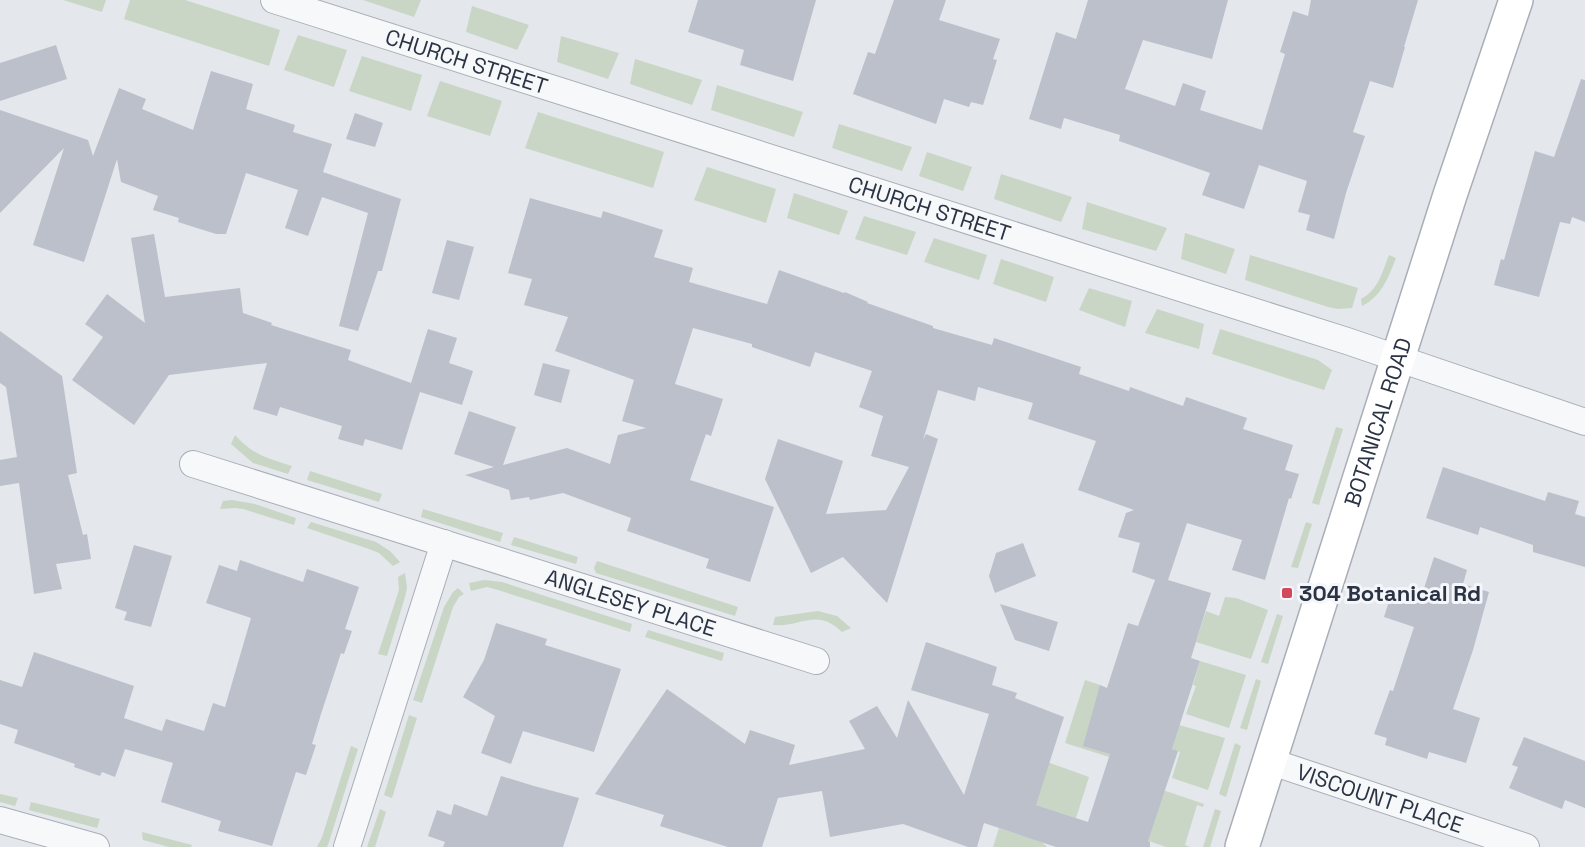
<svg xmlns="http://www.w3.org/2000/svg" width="1585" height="847" viewBox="0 0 1585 847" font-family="'Space Grotesk',sans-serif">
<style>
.green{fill:#c9d6c5}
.building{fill:#bbc0ca}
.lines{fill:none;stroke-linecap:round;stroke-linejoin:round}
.street-casing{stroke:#a9aeb7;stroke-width:28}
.secondary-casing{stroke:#a9aeb7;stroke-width:36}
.street{stroke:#f7f8fa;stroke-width:26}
.secondary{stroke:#fff;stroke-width:33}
.poi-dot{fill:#d1495b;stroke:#f4f6f9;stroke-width:2}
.labels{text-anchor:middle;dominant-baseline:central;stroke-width:6;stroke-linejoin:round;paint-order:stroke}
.street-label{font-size:22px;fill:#2b3445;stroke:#f4f6f9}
.poi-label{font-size:22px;font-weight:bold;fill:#2b3445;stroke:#f4f6f9;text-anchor:start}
</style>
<rect width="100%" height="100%" fill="#e4e7ec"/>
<g class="green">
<polygon points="63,0 106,0 102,12"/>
<polygon points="130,0 185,0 280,30 269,66 124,19"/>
<polygon points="363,0 421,0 414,17"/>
<polygon points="472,6 529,25 517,50 466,32"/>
<polygon points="298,35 347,50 334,87 284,70"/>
<polygon points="561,36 619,53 608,79 557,62"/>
<polygon points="362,56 422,75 411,111 349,91"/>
<polygon points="635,59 702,80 692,105 630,84"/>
<polygon points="440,81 502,101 490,136 427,116"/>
<polygon points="717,85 803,112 794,137 711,110"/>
<polygon points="538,112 664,152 653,188 525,148"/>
<polygon points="839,124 912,147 902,171 832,148"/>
<polygon points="927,152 972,167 963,191 919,176"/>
<polygon points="707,167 776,189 766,223 694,200"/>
<polygon points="1001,174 1072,197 1061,222 994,199"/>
<polygon points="794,193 848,211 839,235 787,218"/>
<polygon points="1087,202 1167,228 1156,251 1082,229"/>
<polygon points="864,216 916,232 907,255 855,239"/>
<polygon points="1185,233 1235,249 1226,274 1181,259"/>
<polygon points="934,238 987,255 979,280 924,262"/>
<polygon points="1250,255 1358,288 1352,308 1338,309 1328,307 1245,280"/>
<path d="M1389,255L1396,258C1388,278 1382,296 1362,306L1361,299C1378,290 1382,273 1389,255Z"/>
<polygon points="1001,259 1054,277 1046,302 993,284"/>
<polygon points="1089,288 1132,301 1125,327 1079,310"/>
<polygon points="1157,309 1204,324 1199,349 1145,333"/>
<polygon points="1220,329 1318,360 1332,370 1324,390 1212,354"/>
<polygon points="1336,427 1343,429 1319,505 1312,503"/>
<path d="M235,435C253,455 267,458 292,466L288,474L253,463L231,444Z"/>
<polygon points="310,471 382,494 379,502 307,480"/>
<polygon points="232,500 255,504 296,518 294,525 243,509 235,508 220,509 223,501"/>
<polygon points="423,509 503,533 500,542 421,517"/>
<polygon points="311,522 376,542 390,551 400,562 393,566 379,553 369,549 307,528"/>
<polygon points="1306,522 1312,524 1298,568 1291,567"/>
<polygon points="514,537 578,557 576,564 511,545"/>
<polygon points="597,561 738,607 735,616 596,573 594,568"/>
<polygon points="405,573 407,588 405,597 387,656 378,654 399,590 398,577"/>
<polygon points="484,580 502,582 632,624 630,632 498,590 487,587 471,591 469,583"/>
<polygon points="458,588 464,594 459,597 453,607 422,703 413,700 444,607 453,592"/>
<polygon points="1225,597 1236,598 1268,610 1251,659 1196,642 1206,611 1219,616"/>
<path d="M818,611L837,616L851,628L842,632C816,607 801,628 773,625L775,617Z"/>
<polygon points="1277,614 1283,616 1268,664 1261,662"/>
<polygon points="648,630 724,653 722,661 645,637"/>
<polygon points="1200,661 1246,675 1229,728 1186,714 1196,686 1193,685"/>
<polygon points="1256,679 1261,681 1247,730 1240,728"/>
<polygon points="1085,680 1100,685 1116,735 1109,757 1065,743"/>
<polygon points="409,715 417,718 392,798 384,795"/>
<polygon points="1179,725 1225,738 1208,790 1172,778 1180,752 1172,749"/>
<polygon points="1235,743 1241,746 1226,797 1219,794"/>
<polygon points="351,746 358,749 329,842 327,847 317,847 322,837"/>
<polygon points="1025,754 1089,777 1076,818 1004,795"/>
<polygon points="1157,788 1204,804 1203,807 1197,805 1185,845 1190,847 1166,847 1146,840"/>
<polygon points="0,794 18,798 15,806 0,802"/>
<polygon points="31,802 100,819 97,828 29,810"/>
<polygon points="380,809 386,812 375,847 367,847"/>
<polygon points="1215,809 1221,811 1210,847 1203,847"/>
<polygon points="999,828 1042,842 1047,847 993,847"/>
<polygon points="142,832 192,845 191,847 169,847 143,840"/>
</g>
<g class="building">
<polygon points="698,0 816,0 793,81 740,65 744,50 688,32"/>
<polygon points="894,0 946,0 939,20 1000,39 993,59 997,60 983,105 971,102 969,107 944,99 936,124 853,94 868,52 875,54"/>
<polygon points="1088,0 1228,0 1212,59 1143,40 1125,89 1175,106 1183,83 1206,91 1200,110 1262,130 1285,54 1280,52 1293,11 1308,16 1311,0 1418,0 1404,47 1405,47 1393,88 1370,81 1353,132 1365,136 1346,193 1334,239 1306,230 1310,215 1298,212 1307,181 1259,165 1244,209 1202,195 1210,173 1119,141 1120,135 1064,118 1061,129 1029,119 1056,32 1076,39"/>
<polygon points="56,45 67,79 0,101 0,63"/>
<polygon points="211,71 253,84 246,109 295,125 293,132 332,144 323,172 401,199 382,271 378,271 358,331 339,326 368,213 322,197 308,236 285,228 298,190 246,173 226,234 216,234 178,222 179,218 153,210 158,196 121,182 117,159 84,262 33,245 64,148 0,213 0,110 88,140 93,156 119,88 146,99 142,109 193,130"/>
<polygon points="1581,79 1585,80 1585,222 1572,217 1570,224 1560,222 1539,297 1494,285 1501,259 1504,260 1535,151 1554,157"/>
<polygon points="355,113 383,123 375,147 346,139"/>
<polygon points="530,198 601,218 603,211 663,230 654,257 693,268 689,282 767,304 779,270 844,293 845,292 868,302 867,303 933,326 933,328 992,345 994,338 1081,367 1079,374 1129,391 1130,387 1183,406 1186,397 1247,418 1243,429 1293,445 1285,470 1299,474 1291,499 1289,498 1265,580 1232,570 1242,540 1187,523 1168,580 1211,593 1191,658 1200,661 1172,749 1178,751 1148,841 1150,842 1150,847 1056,847 984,823 977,847 968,847 903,824 830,837 822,791 778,798 762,847 728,847 660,826 664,815 595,794 667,689 745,744 750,730 795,745 789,765 865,749 849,721 877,706 897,738 908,700 964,795 989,714 911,690 926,642 997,667 992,685 1017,693 1015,698 1064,717 1036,805 1088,822 1110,754 1083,746 1100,685 1107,688 1128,623 1138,626 1155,580 1132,572 1140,543 1118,537 1126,513 1134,510 1078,490 1096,441 1028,419 1033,403 978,387 975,401 938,390 923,440 926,434 938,439 887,603 843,557 811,573 765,479 778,439 843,461 826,514 886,510 909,467 871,456 883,416 859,407 872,371 815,352 810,367 752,347 752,344 693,328 675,384 723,399 711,436 706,434 690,480 774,507 750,582 706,568 709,559 627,531 631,518 563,493 530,500 529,497 511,500 509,490 465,475 494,467 454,454 469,411 516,427 503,465 567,448 610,464 618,435 646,428 622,421 634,380 555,351 568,317 524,305 532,279 508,273"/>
<polygon points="154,234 165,297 240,288 243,313 272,323 271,325 351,350 348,360 411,383 428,329 457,338 449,363 473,371 462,405 420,392 402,450 365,439 363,446 338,439 342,426 280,407 277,416 253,409 267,363 169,375 134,425 72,380 103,337 85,324 107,294 145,323 131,238"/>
<polygon points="447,240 474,247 459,300 432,293"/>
<polygon points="0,331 62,376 77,473 68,475 83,535 87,534 91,559 56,564 62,589 34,594 19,483 0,486 0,460 17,457 6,387 0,383"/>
<polygon points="543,363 570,370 561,403 534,395"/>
<polygon points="1443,467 1545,501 1548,492 1579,501 1575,514 1585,517 1585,567 1533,552 1533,545 1480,527 1478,535 1426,518"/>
<polygon points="1023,543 1036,576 995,593 989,576 996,553"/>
<polygon points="134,545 172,556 151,627 124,620 127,612 115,608"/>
<polygon points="1434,557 1467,570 1463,584 1489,592 1473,650 1453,709 1480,718 1466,763 1429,752 1427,759 1385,745 1387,738 1374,734 1390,690 1393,691 1414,627 1384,617 1392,592 1420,601"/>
<polygon points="240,560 303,582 307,569 359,587 345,629 352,631 344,654 341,653 321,714 312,744 316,745 306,775 296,772 272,846 218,831 221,821 161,802 173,763 125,749 115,777 102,772 100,776 74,767 75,764 14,743 18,730 0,724 0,680 22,687 34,652 134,686 124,718 162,731 166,719 204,731 213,703 225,707 251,618 206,603 219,565 237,571"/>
<polygon points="1000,604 1058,622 1049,651 1015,640"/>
<polygon points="496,623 547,639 545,645 621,669 594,752 523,731 511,764 481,753 495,716 463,697 484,660"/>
<polygon points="1524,737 1585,761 1585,808 1565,800 1562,809 1509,788 1518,767 1512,765"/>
<polygon points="501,776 534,786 579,798 563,847 443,847 445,842 428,836 437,810 451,815 454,804 487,816"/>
</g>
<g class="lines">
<g class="street-casing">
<g id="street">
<path id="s1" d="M274,0L1347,341L1585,422"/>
<path id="s2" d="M193,464L816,661"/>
<path id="s3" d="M1269,761L1526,847"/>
<polyline points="0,820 96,847"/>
<polyline points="347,847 444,543"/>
</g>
</g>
<g class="secondary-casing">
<g id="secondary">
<path id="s4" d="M1242,847L1450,195L1516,0"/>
</g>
</g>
<use href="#street" class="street"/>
<use href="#secondary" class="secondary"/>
</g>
<rect class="poi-dot" x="1281" y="587" width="12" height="12" rx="3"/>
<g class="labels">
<g class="street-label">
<text stroke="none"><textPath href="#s1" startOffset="202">CHURCH STREET</textPath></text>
<text stroke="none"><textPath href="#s1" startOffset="688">CHURCH STREET</textPath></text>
<text stroke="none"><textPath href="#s4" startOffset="446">BOTANICAL ROAD</textPath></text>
<text stroke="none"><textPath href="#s2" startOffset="459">ANGLESEY PLACE</textPath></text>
<text stroke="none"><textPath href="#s3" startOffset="117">VISCOUNT PLACE</textPath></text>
</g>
<g class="poi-label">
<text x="1299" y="593">304 Botanical Rd</text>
</g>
</g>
</svg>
